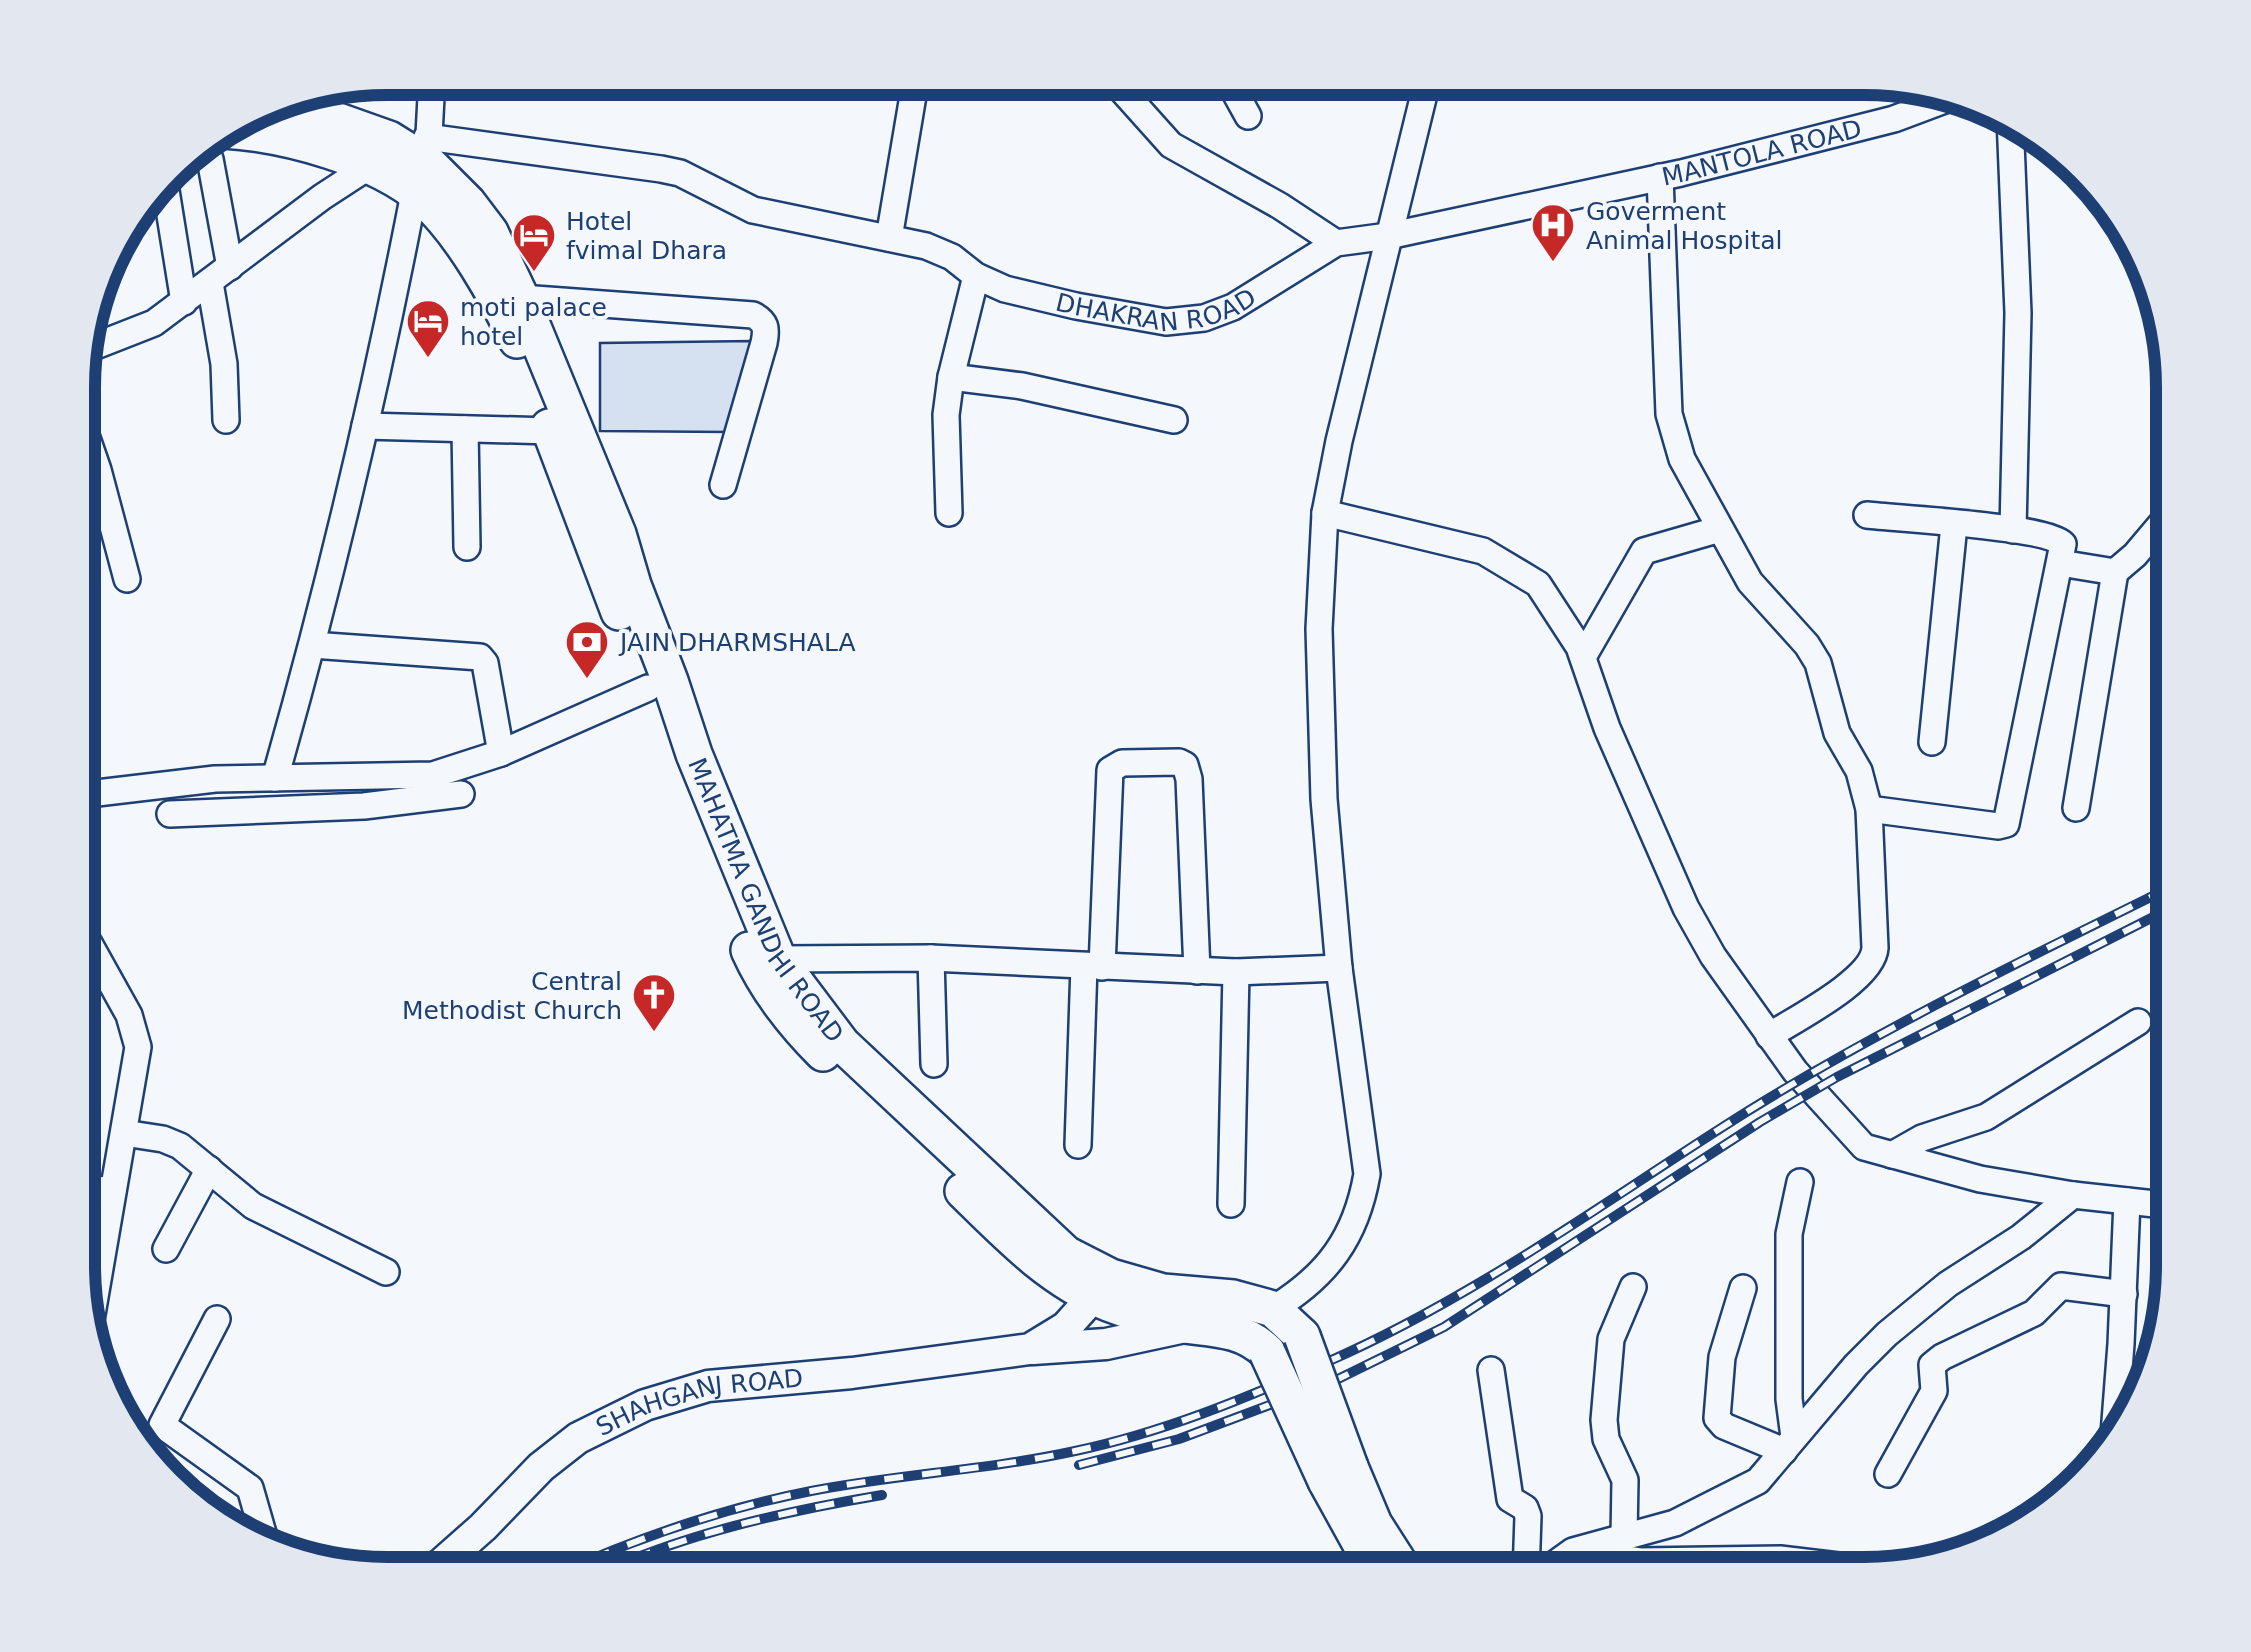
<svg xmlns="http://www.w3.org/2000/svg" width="2251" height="1652" viewBox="0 0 2251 1652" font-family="'DejaVu Sans',sans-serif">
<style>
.building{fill:#d5e0f0;stroke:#1d3f73;stroke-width:2.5}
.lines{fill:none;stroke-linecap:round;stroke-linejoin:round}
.minor-casing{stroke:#1d3f73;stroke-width:30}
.major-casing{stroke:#1d3f73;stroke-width:35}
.highway-casing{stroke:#1d3f73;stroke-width:40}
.minor{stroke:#f4f7fb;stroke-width:25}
.major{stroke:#f4f7fb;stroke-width:30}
.highway{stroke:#f4f7fb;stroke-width:35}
.rail-casing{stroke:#1d3f73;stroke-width:10}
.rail{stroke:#f4f7fb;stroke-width:6;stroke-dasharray:19;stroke-linecap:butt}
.highway-bridge-casing{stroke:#1d3f73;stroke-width:40;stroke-linecap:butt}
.highway-bridge{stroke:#f4f7fb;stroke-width:35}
.labels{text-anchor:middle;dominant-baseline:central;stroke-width:8;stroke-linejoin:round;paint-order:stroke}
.street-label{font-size:25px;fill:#1d3f73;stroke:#f4f7fb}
.poi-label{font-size:25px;fill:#1d3f73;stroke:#f4f7fb;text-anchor:start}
.rim{fill:none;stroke:#1d3f73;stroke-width:12}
</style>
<rect width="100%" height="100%" fill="#f4f7fb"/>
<polygon class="building" points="751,341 728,432 600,431 600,343"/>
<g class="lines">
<g class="minor-casing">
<g id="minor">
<polyline points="1111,78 1171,145 1280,206 1336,243"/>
<polyline points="1227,78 1248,116"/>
<polyline points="2010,118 2018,313 2013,530"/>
<path id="s1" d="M427,137L661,169L680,173L753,210L926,246L952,257L976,276L1005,289L1076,306L1166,322L1204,318L1233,307L1336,243L1388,236L1681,173L1894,119L1958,95"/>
<polyline points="428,154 432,78"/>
<polyline points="210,159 230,267"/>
<path d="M1660,177L1669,414L1682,459L1750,582L1807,645L1818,663L1837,733L1859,771L1869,809L1875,948C1873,980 1795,1019 1769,1036"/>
<polyline points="164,178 184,302"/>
<polyline points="889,238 916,78"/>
<polyline points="210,283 224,364 226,420"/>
<path d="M521,298L753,315C766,322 767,328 764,343L723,485"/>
<polyline points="80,352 154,323 322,197 368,167"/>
<polyline points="951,377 1022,386 1174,420"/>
<polyline points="80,418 98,470 127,579"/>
<polyline points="365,426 551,431"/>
<polyline points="465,429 467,547"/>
<polyline points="949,513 946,415 951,377 976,276"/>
<polyline points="1325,513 1483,551 1538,584 1579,647 1607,728 1686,908 1713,956 1795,1071 1864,1147 1980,1179 2073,1195 2173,1206"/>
<path d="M1867,515C1902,519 2045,526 2063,544L2006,824L1998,826L1869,809"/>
<polyline points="2060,563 2115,572 2135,555 2173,510"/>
<polyline points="312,645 480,657 485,663 501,753"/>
<polyline points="1583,657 1644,551 1720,529"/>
<polyline points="1932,742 1954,525"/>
<path d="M275,778C330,585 376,390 414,193"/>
<polyline points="80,795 215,779 433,775 501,753 648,688"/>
<polyline points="2076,808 2115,572"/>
<polyline points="170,814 364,806 461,794"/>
<polyline points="80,927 129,1015 138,1047 89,1332"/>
<polyline points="931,958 934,1064"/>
<polyline points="778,959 931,958 1236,972 1339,968"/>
<polyline points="1102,967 1110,770 1122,763 1179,762 1185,765 1189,779 1197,971"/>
<polyline points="124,1133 163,1139 180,1146 253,1206 386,1272"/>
<polyline points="1078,1145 1084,966"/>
<polyline points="1892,1155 1922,1138 1986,1117 2138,1022"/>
<polyline points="80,1189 113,1190"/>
<polyline points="1231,1204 1236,972"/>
<polyline points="166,1249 209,1169"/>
<polyline points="1743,1288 1722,1357 1717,1418 1724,1426 1784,1451"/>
<path d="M1273,1309C1327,1276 1356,1238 1367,1174L1339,968L1324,799L1319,629L1325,513L1339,441L1428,78"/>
<polyline points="217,1319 162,1425 250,1488 267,1547"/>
<polyline points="1491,1370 1510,1499 1525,1508 1528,1516 1526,1574"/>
<polyline points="1794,1437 1789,1399 1789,1234 1800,1182"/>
<polyline points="2113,1447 2121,1344 2127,1201"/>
<polyline points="1888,1474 1934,1391 1932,1365 1942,1357 2034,1313 2061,1286 2124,1294"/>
<polyline points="1624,1537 1625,1480 1606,1439 1604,1420 1611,1339 1633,1287"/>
<polyline points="1583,1553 1640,1561 1780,1559 1880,1571"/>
<polyline points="836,1568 1272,1574"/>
<polyline points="1308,1574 1375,1567"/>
<polyline points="1541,1574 1573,1551 1675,1523 1758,1481 1856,1365 1887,1334 1948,1284 2021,1237 2073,1195"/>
</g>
</g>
<g class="major-casing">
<g id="major">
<polyline points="1033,1349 1106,1344 1185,1327"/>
<path id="s2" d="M424,1574L440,1565L483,1527L541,1467L578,1438L645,1405L708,1386L852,1373L1030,1349L1066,1327L1109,1279"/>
</g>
</g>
<g class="highway-casing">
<g id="highway">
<path id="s3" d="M270,104L296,106L389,139L429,164L468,203L490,232L521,298L618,534L633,585L670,681L694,754L778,959L842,1044L1066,1254L1111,1277L1163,1292L1233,1298L1273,1309L1302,1336"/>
<path d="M224,130C286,134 377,158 425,200C460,231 498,297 517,340"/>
<polyline points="549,427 619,612"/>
<path d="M749,950C766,988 793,1023 823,1053"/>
<path d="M963,1191C1007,1234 1050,1280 1108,1303C1127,1310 1148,1317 1167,1322C1203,1330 1239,1324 1267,1352"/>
<polyline points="1350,1467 1374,1524 1406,1574"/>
<polyline points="1326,1481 1363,1548"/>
</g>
</g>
<use href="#minor" class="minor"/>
<use href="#major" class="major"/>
<use href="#highway" class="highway"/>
<g class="rail-casing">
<g id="rail">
<polyline points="1079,1465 1179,1439 1227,1421 1336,1380 1444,1327 1760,1122 1837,1077 2173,907"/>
<path d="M557,1574C637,1538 725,1508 811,1491C899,1474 988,1470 1075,1451C1161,1433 1247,1398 1327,1362C1478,1296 1609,1198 1748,1111C1884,1027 2029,957 2173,886"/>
<path d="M598,1574C686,1533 787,1511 882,1495"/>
</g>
</g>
<use href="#rail" class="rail"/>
<g class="highway-bridge-casing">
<g id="highway-bridge">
<polyline points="1302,1336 1350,1467"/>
<polyline points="1267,1352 1326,1481"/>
</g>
</g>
<use href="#highway-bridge" class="highway-bridge"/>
</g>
<defs>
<g id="hospital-pin" transform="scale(2.25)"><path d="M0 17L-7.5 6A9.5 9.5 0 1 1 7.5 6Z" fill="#c62828" stroke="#f4f7fb"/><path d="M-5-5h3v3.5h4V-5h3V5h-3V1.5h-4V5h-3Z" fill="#fff"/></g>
<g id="hotel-pin" transform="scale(2.25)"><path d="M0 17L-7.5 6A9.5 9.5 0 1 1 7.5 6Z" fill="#c62828" stroke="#f4f7fb"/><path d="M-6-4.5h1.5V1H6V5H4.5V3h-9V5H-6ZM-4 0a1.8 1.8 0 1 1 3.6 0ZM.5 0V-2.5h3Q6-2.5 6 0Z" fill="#fff"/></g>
<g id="bank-pin" transform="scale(2.25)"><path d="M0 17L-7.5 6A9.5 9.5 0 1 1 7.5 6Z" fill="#c62828" stroke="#f4f7fb"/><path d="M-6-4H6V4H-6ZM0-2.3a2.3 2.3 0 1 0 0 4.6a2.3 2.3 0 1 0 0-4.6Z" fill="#fff"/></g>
<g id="church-pin" transform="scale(2.25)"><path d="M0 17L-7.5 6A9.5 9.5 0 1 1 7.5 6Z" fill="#c62828" stroke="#f4f7fb"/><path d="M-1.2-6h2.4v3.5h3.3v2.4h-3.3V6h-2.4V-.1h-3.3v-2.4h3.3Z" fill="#fff"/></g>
</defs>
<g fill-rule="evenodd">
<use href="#hospital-pin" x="1553" y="225"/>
<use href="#hotel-pin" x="534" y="235"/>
<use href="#hotel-pin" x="428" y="321"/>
<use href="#bank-pin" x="587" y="642"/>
<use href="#church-pin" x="654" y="995"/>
</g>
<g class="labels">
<g class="street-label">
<text stroke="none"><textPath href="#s1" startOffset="1395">MANTOLA ROAD</textPath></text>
<text stroke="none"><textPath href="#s1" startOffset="760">DHAKRAN ROAD</textPath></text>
<text stroke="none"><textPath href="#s3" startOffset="988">MAHATMA GANDHI ROAD</textPath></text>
<text stroke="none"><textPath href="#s2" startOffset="335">SHAHGANJ ROAD</textPath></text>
</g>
<g class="poi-label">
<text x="1586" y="211">Goverment<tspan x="1586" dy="29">Animal Hospital</tspan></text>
<text x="566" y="221">Hotel<tspan x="566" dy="29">fvimal Dhara</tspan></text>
<text x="460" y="307">moti palace<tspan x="460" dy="29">hotel</tspan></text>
<text x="620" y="642">JAIN DHARMSHALA</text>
<text x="622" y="981" text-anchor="end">Central<tspan x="622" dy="29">Methodist Church</tspan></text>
</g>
</g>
<path d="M0 0H2251V1652H0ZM387 95H1864A292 292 0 0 1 2156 387V1265A292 292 0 0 1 1864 1557H387A292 292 0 0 1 95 1265V387A292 292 0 0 1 387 95Z" fill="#e3e8f0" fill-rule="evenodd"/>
<path class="rim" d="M387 95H1864A292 292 0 0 1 2156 387V1265A292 292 0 0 1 1864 1557H387A292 292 0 0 1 95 1265V387A292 292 0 0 1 387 95Z"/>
</svg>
